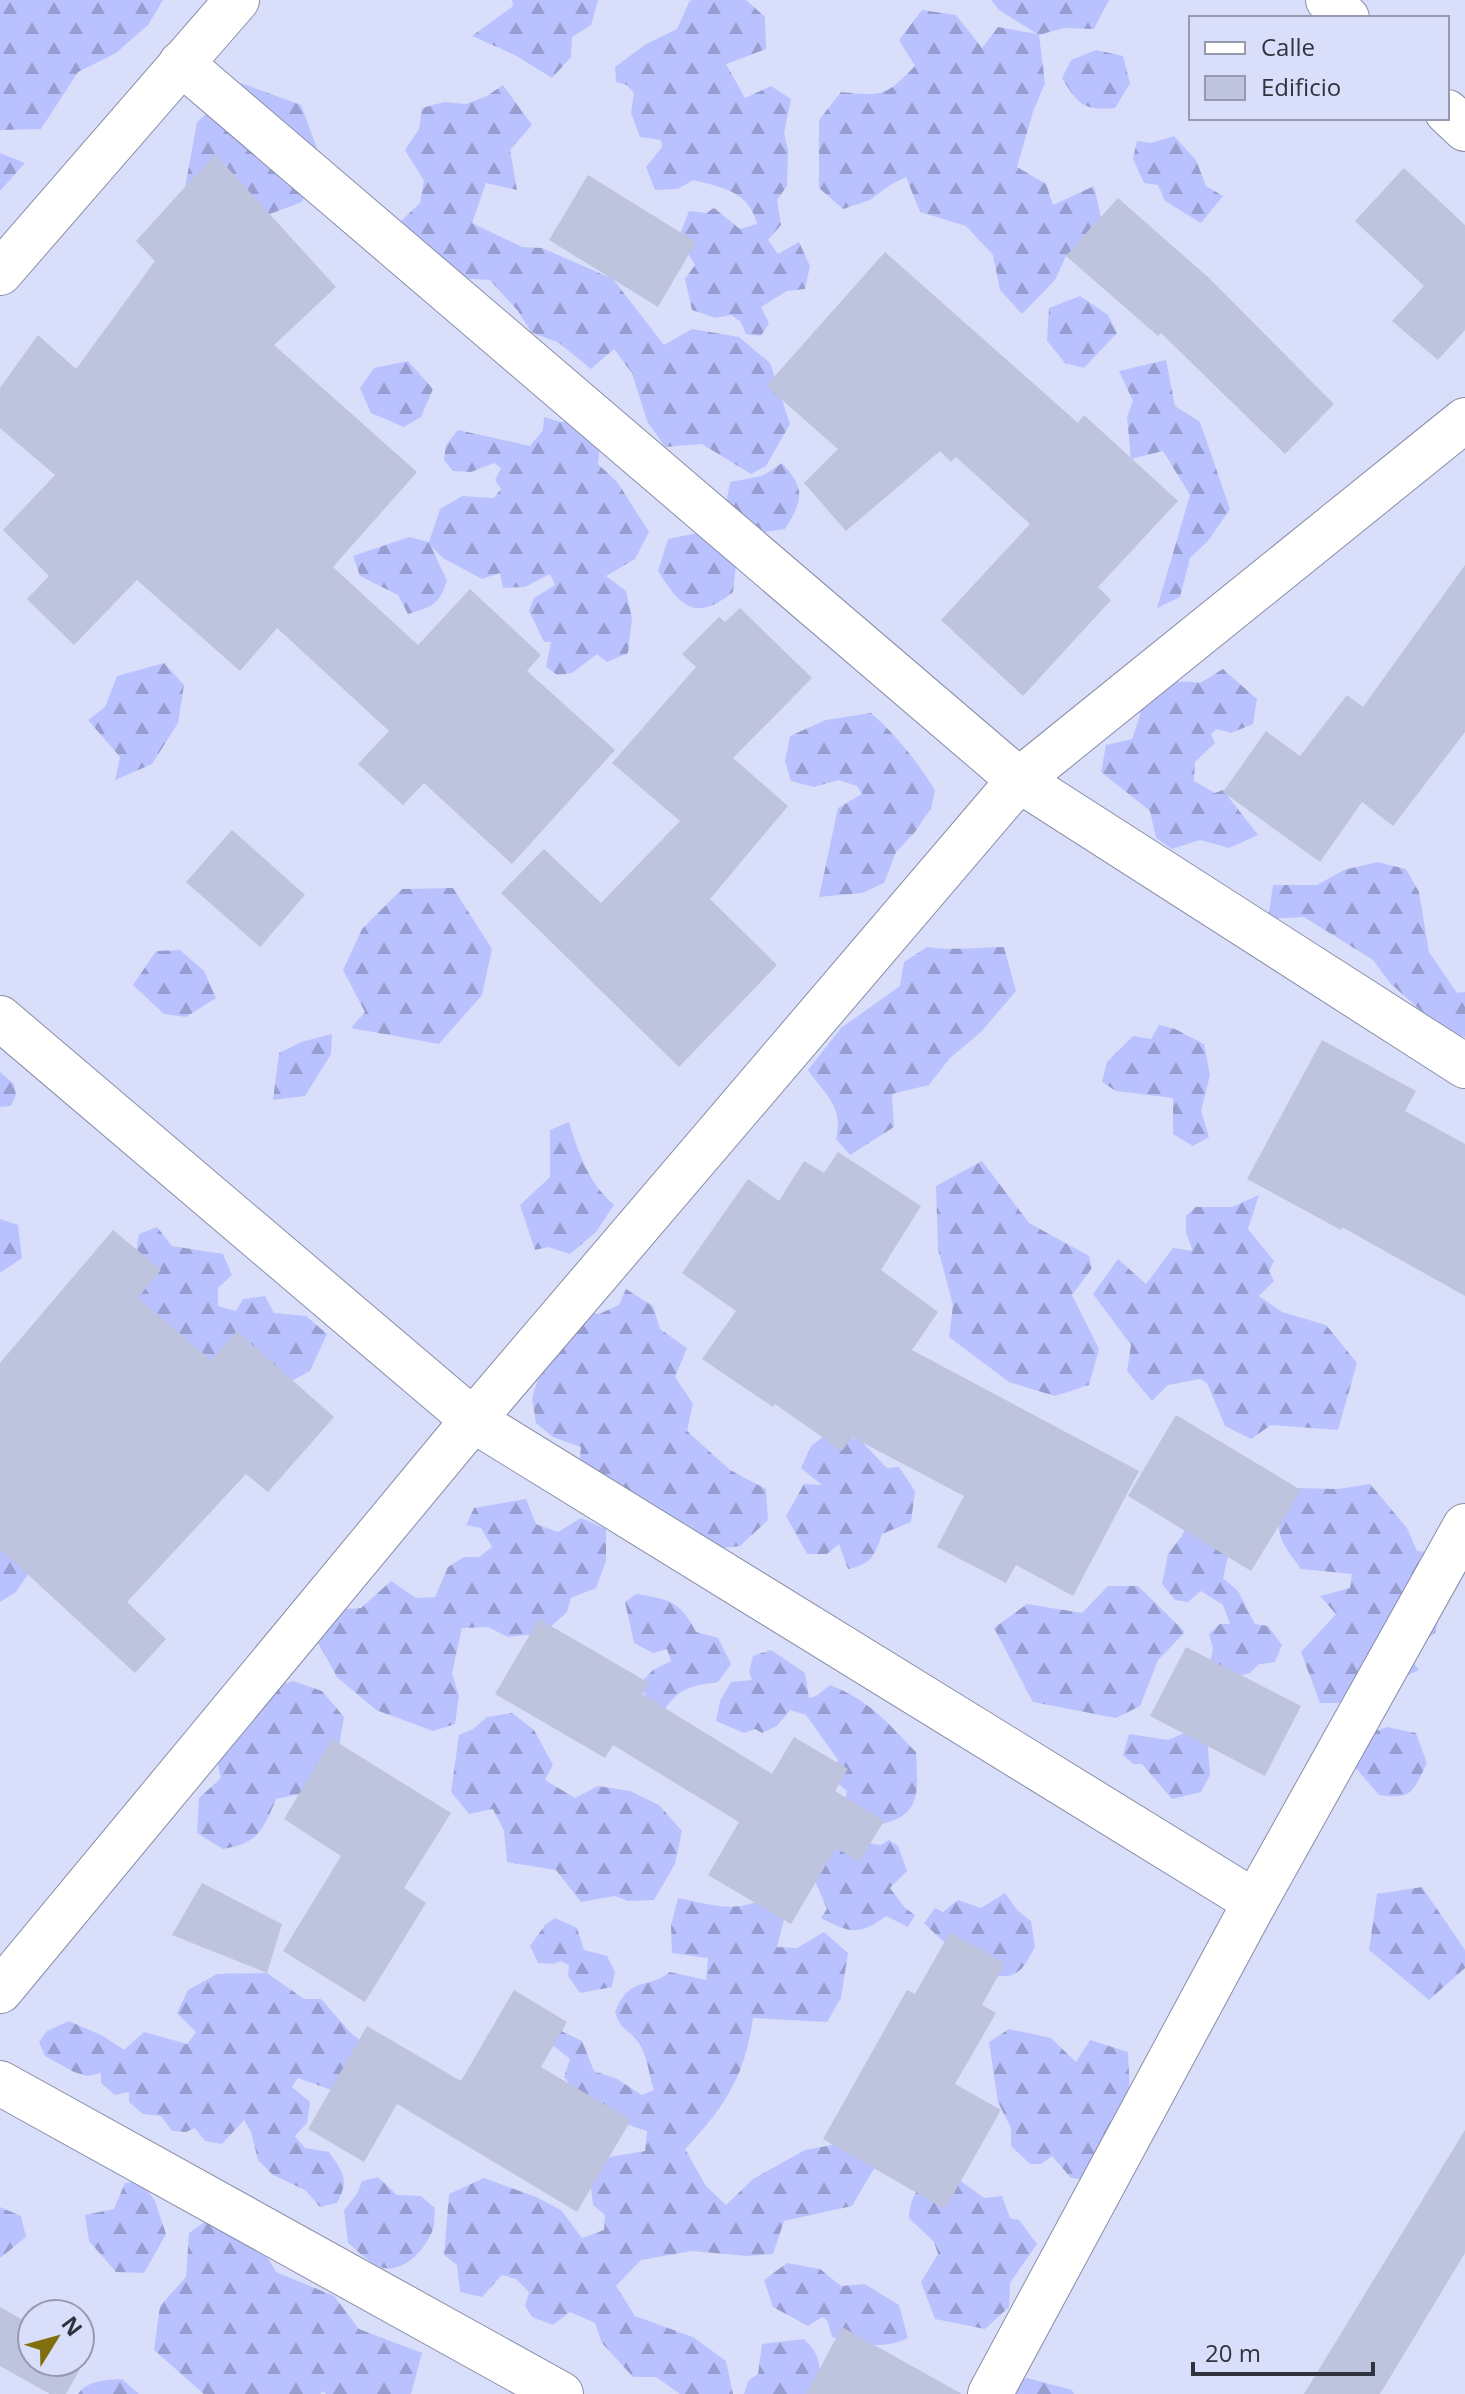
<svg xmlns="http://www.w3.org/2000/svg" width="1465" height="2394" viewBox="0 0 1465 2394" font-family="'Open Sans',sans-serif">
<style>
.forest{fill:url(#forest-firs)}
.building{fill:#bec3de}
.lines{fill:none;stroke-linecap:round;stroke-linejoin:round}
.minor-casing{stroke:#898da7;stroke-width:46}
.minor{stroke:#fff;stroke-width:44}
</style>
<defs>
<pattern id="forest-firs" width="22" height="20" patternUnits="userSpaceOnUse" patternTransform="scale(2)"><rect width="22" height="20" fill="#b9c2fe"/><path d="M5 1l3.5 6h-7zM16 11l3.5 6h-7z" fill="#979ecf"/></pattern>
</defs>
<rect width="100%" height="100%" fill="#d9dffa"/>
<g class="forest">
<polygon points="0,0 163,0 148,25 116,53 78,72 41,129 0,130"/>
<polygon points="512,0 598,0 591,25 572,37 571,57 552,78 515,55 472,36 513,6"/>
<path d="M692,0H746L765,17L766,49L726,64L745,98L771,86L791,99L784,133L788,150L787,186L777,200L781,225L768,240L778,254L799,242L810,266L805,289L787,291L761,307L769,323L761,336L746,334L740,321L731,315L716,318L692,310L685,279L695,265L685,248L677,242L689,211L706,213L714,208L740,229L757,224C749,191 721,187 693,180L678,189L655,190L646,167L662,147L661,140L640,137L631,113L634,93L627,85L616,82L615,67L646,44L677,29L689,2Z"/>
<path d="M991,0H1109L1094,29L1064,28L1039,35L1045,83L1033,112L1017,167L1046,184L1053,205L1094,186L1101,217L1066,256L1055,280L1022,314L1000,290L993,255L966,226L920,212L906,177L890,185L870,200L843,209L819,188V120L841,92C883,96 885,97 915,66L899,40L922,10L956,15L982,48L998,27L1037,34L999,10Z"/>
<path d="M1096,50L1123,56L1130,83L1115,108C1083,111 1078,104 1062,78L1071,60Z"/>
<polygon points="241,83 301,105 320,157 302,202 259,218 184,193 197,122"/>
<polygon points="503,85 532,125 510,150 517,190 486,183 472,223 522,247 542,248 613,279 664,345 692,329 739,337 770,363 790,424 766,466 751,474 702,444 665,447 647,421 632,373 614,349 591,369 559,343 531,332 518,311 490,280 455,278 427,270 401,221 420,203 424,181 405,150 419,129 422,108 444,102 466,104 487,96"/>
<polygon points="1174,136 1196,160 1206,186 1223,196 1201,223 1165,201 1158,185 1144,183 1133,159 1137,141 1151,143"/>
<polygon points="0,153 25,163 0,191"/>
<polygon points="1080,296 1108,315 1117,333 1084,368 1065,363 1047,341 1049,308"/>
<polygon points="1166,360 1175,406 1200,422 1230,509 1208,541 1190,558 1180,597 1157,608 1190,495 1163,451 1131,459 1127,417 1133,401 1119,371"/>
<polygon points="408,361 433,389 421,417 404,427 371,413 360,388 374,368"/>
<path d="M544,417L560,422H579L600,445L598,464L618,483L649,532L635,559L606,576L626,591L632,619L628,653L607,662L597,654L572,673L557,675L546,667L551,642H544L529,611L534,598L555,585L550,574L525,587L503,588L500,573L482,579L443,558L431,546L447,581C439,605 432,607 408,614L398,595L360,576L353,556L409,537L429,542L440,509L462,496L494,498L501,489L495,480L501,468L494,463L471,472L453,471L444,460L446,445L458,430L530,446L543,430Z"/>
<path d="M782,463C806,489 803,500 785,529L765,532L726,504L730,482L762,476Z"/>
<path d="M702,532L736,565L733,592C696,622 681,608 658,571L668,539Z"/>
<polygon points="164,663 184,685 178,723 152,764 115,780 120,757 88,720 105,707 117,676"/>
<path d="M1223,669L1257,699L1253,724L1231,733L1217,729L1211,734L1215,743L1195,762L1194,781L1215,793L1223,790L1258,835L1229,848L1200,840L1172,849L1156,838L1150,811L1101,772L1106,745L1132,739L1140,715L1138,703L1162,679C1178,684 1186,680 1200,683Z"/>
<path d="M871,713C897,736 916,760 935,790L931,808L915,832L896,852L884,883L862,893L819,897L838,808L862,794L857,786L839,780L814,787L791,781L785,761L790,736L826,720Z"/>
<polygon points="1377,862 1406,869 1419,892 1429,952 1457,993 1465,992 1465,1037 1457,1036 1419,1009 1390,983 1373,960 1304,917 1268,919 1273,885 1317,885 1344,870"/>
<polygon points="453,888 492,949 482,995 439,1044 351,1028 365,1012 343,970 362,929 402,889"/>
<path d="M927,947C953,951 978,947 1004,947L1016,991L981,1032L950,1058L929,1085L892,1094L894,1127L850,1155L836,1139C844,1106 825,1095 808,1070L841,1028L900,986L904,962Z"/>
<polygon points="180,950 204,971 216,998 186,1017 164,1014 133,985 156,951"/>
<polygon points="1159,1025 1175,1029 1204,1044 1210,1075 1201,1111 1209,1137 1193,1146 1173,1134 1173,1098 1116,1091 1102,1082 1107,1062 1133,1036 1151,1039"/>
<polygon points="332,1034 331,1054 305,1096 273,1100 279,1053 301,1042"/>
<polygon points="0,1072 14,1084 16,1095 11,1106 0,1107"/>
<path d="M569,1122C579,1155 589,1183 614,1205L596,1232L570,1254L548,1247L535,1250L520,1205L550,1177V1130Z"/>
<polygon points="982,1161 1029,1223 1089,1256 1092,1268 1072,1295 1099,1349 1089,1385 1055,1396 1009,1382 949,1337 953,1305 938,1249 936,1186"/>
<polygon points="1259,1195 1248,1229 1274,1261 1269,1271 1274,1281 1259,1296 1282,1312 1326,1325 1357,1363 1338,1430 1271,1425 1251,1439 1225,1426 1207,1383 1200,1379 1168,1385 1152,1401 1127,1371 1131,1345 1093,1294 1118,1259 1146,1284 1173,1248 1193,1251 1186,1233 1186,1216 1196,1207 1232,1207"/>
<polygon points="0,1219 18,1225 22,1258 0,1273"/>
<polygon points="157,1227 172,1246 223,1254 232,1275 218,1288 218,1306 236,1311 243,1299 265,1296 274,1313 306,1316 327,1334 310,1371 278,1388 194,1367 135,1309 136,1252 139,1234"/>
<polygon points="626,1289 653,1306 660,1329 687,1348 675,1377 693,1404 687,1431 730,1470 766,1489 768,1520 740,1546 718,1549 691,1527 579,1465 581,1447 553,1437 536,1423 532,1398 560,1309 599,1314 619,1305"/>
<path d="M831,1431L861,1441L887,1468L899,1467L915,1491L911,1522L882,1534C875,1555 871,1565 848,1569L839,1544L827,1554H807L786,1516L804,1484L822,1485L801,1468L811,1446Z"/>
<path d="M1370,1484L1407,1528L1417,1551L1454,1555L1435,1633L1407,1654L1419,1670L1347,1703H1320L1301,1652L1336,1614L1320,1596L1350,1588L1352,1574L1301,1569C1275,1534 1270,1527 1296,1488L1338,1489Z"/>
<polygon points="526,1499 536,1524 558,1532 581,1518 606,1529 606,1561 596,1588 571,1598 567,1612 544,1633 508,1637 488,1627 462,1628 452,1673 459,1696 455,1724 433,1731 376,1710 337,1677 314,1635 330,1610 361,1608 391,1581 416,1598 435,1597 448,1567 464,1557 479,1557 492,1547 481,1528 466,1525 474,1508"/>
<polygon points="1190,1519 1228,1557 1223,1578 1238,1591 1255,1624 1268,1626 1282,1645 1275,1662 1259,1664 1250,1673 1228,1679 1209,1668 1213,1649 1209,1634 1220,1624 1230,1624 1223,1605 1201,1591 1188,1602 1175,1600 1162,1584 1168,1554 1181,1537"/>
<polygon points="0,1526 36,1562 16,1592 0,1602"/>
<polygon points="1108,1586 1138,1586 1185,1632 1158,1660 1140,1706 1116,1718 1033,1702 994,1628 1027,1604 1082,1613"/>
<path d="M636,1594C669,1599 680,1601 696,1632L718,1638L731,1664L718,1682C692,1686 680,1687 665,1709L650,1702L638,1685L653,1670L671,1661L667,1649L653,1653L634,1643L625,1602Z"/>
<path d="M771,1650L805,1673L809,1698L816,1696L830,1685C869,1700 888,1723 916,1752C918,1798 922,1817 870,1827L844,1805L847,1791L829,1776L838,1760L806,1715L790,1710L777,1726L762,1733L755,1729L744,1733L716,1721L720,1701L731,1682L752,1680L749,1672L753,1656Z"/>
<path d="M293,1681L322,1691L344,1717L336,1764L310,1792L276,1799C263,1830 259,1843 223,1849L197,1833L199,1798L221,1778L215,1751L270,1688Z"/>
<polygon points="512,1713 534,1730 553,1765 545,1780 575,1798 598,1786 630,1791 659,1805 682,1831 675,1864 654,1900 628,1901 615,1896 581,1902 556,1870 507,1862 504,1831 493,1809 469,1814 451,1792 459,1735 473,1729 487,1717"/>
<path d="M1387,1727L1416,1733L1427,1763C1413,1791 1413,1800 1379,1795L1355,1767L1363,1736Z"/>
<polygon points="1191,1730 1207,1738 1210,1775 1201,1792 1172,1799 1142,1764 1133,1764 1123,1755 1129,1734 1168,1740"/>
<path d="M841,1839L881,1845L889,1840L898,1846L907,1871L890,1888L905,1908L915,1915L908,1927L886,1916C860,1936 849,1933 821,1918L827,1909L812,1874Z"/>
<polygon points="1422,1887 1465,1950 1465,1968 1429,2000 1369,1950 1377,1894"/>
<path d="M1005,1893L1018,1911L1031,1921L1035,1947C1030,1955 1024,1969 1016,1973C988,1989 943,1941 924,1923L935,1908L943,1912L958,1900L981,1908Z"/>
<path d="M678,1898C710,1904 734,1914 765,1898L787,1908L777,1947L797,1948L824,1932L848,1953L841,1998L827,2022L753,2018C745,2076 725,2107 685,2149L706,2186L726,2205L753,2179L805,2150L859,2140L882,2155L852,2206L784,2221L773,2254L747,2256L692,2251L641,2260L616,2286L635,2316L693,2337L726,2361L733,2394H680L656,2377H633L602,2343L595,2323L570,2312L553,2325L532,2317L525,2306L529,2292L516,2279L502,2275L482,2297L460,2292L457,2265L444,2255L449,2194L484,2178L536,2197L561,2210L582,2238L604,2230L605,2215L593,2205L590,2181L610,2157L645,2151L647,2131C611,2120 587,2109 564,2077L570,2059L545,2039L555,2028L582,2041L594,2071L617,2079L642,2095L654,2090C648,2074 648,2055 638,2042C628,2028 622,2033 615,2012C630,1975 645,1991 670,1972L706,1980L708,1958L672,1953L671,1926Z"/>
<polygon points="555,1918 577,1928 584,1950 607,1956 615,1972 612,1987 580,1993 568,1976 569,1965 560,1961 554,1964 538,1963 530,1946 545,1925"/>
<path d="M267,1973L304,1999H321L350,2032L368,2047L337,2092L298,2078L292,2087L310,2102L307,2123L295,2136L305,2148L329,2152C343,2173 350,2179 337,2203L320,2207L305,2190L273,2175L258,2160L251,2132L244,2120L222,2144L205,2141L195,2128L186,2132L172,2131L161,2116L143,2114L129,2102V2092L115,2095L101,2083V2073L87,2076L74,2072L45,2056L39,2042L47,2031L69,2021L103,2036L124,2050L144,2032L187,2044L196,2032L177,2013L188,1990L217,1974Z"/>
<polygon points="1009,2029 1051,2038 1076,2062 1090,2040 1128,2052 1130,2096 1105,2183 1071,2178 1052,2156 1041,2164 1030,2164 1011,2146 1011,2128 998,2102 989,2042"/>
<path d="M951,2174L984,2198L1002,2196L1010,2218L1019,2220L1037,2244L1010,2283L1009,2307L985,2329L935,2319L921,2282L938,2254L934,2242L909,2218C911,2187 924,2182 951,2174Z"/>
<path d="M378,2177L397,2195L421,2196L435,2208C434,2213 435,2221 434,2226C428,2246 407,2272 384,2268C372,2266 358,2251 348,2243L344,2210L357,2194L362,2181Z"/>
<polygon points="141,2181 155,2201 166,2234 144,2273 116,2272 89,2241 85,2215 114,2209 125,2183"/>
<polygon points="0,2207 21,2216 26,2237 0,2258"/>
<polygon points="206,2221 261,2246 276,2272 334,2296 359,2329 422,2353 411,2394 326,2394 324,2391 320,2394 204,2394 154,2350 160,2306 186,2277 189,2233"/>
<path d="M787,2263L820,2269L841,2286L865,2284L899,2305L908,2338C883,2350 857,2345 832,2337L827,2320L822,2317L808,2326L773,2307L764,2280Z"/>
<path d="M804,2339C823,2357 822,2371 814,2394H744L748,2381L758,2374L762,2344Z"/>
<polygon points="1027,2378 1072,2390 1074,2394 997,2394"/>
<path d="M122,2379L139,2394H78C87,2380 107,2380 122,2379Z"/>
</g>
<g class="building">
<polygon points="215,154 336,287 274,345 417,472 333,567 418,645 470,589 541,655 527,671 615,750 512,864 424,783 403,805 358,764 389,731 277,628 240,671 137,580 74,645 27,599 49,576 3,530 55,475 0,428 0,388 38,335 76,369 155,261 136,241"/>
<polygon points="1404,168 1465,225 1465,330 1438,360 1392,321 1424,286 1355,221"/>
<polygon points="588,175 696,242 658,307 549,240"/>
<polygon points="1118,198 1209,278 1334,404 1285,454 1161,333 1158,336 1066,256"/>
<polygon points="885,252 1078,423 1084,415 1178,501 1098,587 1111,600 1023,696 941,620 1030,524 956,457 951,462 940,451 846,531 804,483 838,449 766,386"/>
<polygon points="1465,565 1465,732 1393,826 1362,802 1320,862 1223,792 1266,731 1300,756 1347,695 1363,707"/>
<polygon points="740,608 812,678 733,758 788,806 710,899 777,965 679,1067 501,893 544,849 601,903 680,821 612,763 696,667 682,654 719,617 725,622"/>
<polygon points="232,830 305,895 260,947 186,882"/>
<polygon points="1322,1040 1416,1091 1405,1111 1465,1144 1465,1296 1342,1227 1341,1230 1247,1179"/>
<polygon points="838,1152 921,1206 881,1270 938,1312 912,1350 1139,1471 1073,1596 1016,1565 1006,1583 937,1547 964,1496 852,1437 842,1451 775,1404 773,1407 702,1359 736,1311 682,1273 748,1179 779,1201 804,1161 824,1173"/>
<polygon points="113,1230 161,1270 138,1298 211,1360 237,1331 334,1417 268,1492 246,1474 127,1602 166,1639 135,1673 0,1549 0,1363"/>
<polygon points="1176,1415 1301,1490 1251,1571 1128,1496"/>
<polygon points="539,1619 649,1683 642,1694 772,1774 794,1737 848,1769 835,1791 884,1821 859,1862 836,1848 791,1924 708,1875 739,1822 613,1745 605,1758 495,1694"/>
<polygon points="1186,1647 1301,1706 1265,1776 1150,1716"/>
<polygon points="332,1739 451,1813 404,1888 426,1903 365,2002 283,1951 341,1856 284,1819"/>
<polygon points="202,1883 282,1924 267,1973 172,1935"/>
<polygon points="950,1932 1005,1963 982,2005 996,2013 955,2084 1001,2110 945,2209 823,2139 907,1990 915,1994"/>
<polygon points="514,1990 567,2022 541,2067 631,2120 577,2212 397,2104 364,2162 308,2129 367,2026 461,2081"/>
<polygon points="1465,2130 1465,2253 1380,2394 1304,2394"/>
<polygon points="0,2307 32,2325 32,2362 80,2362 80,2352 87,2356 66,2394 50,2394 0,2366"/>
<polygon points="842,2327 962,2394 806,2394"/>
</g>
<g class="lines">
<g class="minor-casing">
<g id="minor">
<polyline points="1328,0 1347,18"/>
<polyline points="181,63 1019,780 1465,1066"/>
<polyline points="1447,112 1465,129"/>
<polyline points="0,273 237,0"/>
<polyline points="0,1018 473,1420 1255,1902"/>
<polyline points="0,1991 473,1420 1019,780 1465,420"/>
<polyline points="0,2083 561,2394"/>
<polyline points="990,2394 1255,1902 1465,1526"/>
</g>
</g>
<use href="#minor" class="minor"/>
</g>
<rect x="1189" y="16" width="260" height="104" fill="#d9dffa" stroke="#969aaf" stroke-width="2"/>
<rect x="1205" y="42" width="40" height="12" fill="#ffffff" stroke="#969aaf" stroke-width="2"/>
<text x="1261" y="56" font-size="24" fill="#31333e">Calle</text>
<rect x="1205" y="76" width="40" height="24" fill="#bec3de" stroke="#969aaf" stroke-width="2"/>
<text x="1261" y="96" font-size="24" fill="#31333e">Edificio</text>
<g transform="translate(56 2338) rotate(53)"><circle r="38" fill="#d9dffa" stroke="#969aaf" stroke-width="2"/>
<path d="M0-6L14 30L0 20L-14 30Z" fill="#816f0d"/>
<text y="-12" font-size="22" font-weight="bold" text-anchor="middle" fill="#31333e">N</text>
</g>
<path d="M1193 2362v12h180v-12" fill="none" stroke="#31333e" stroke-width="4"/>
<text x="1205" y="2362" font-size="24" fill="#31333e" stroke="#d9dffa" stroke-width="6" paint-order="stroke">20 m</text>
</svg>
